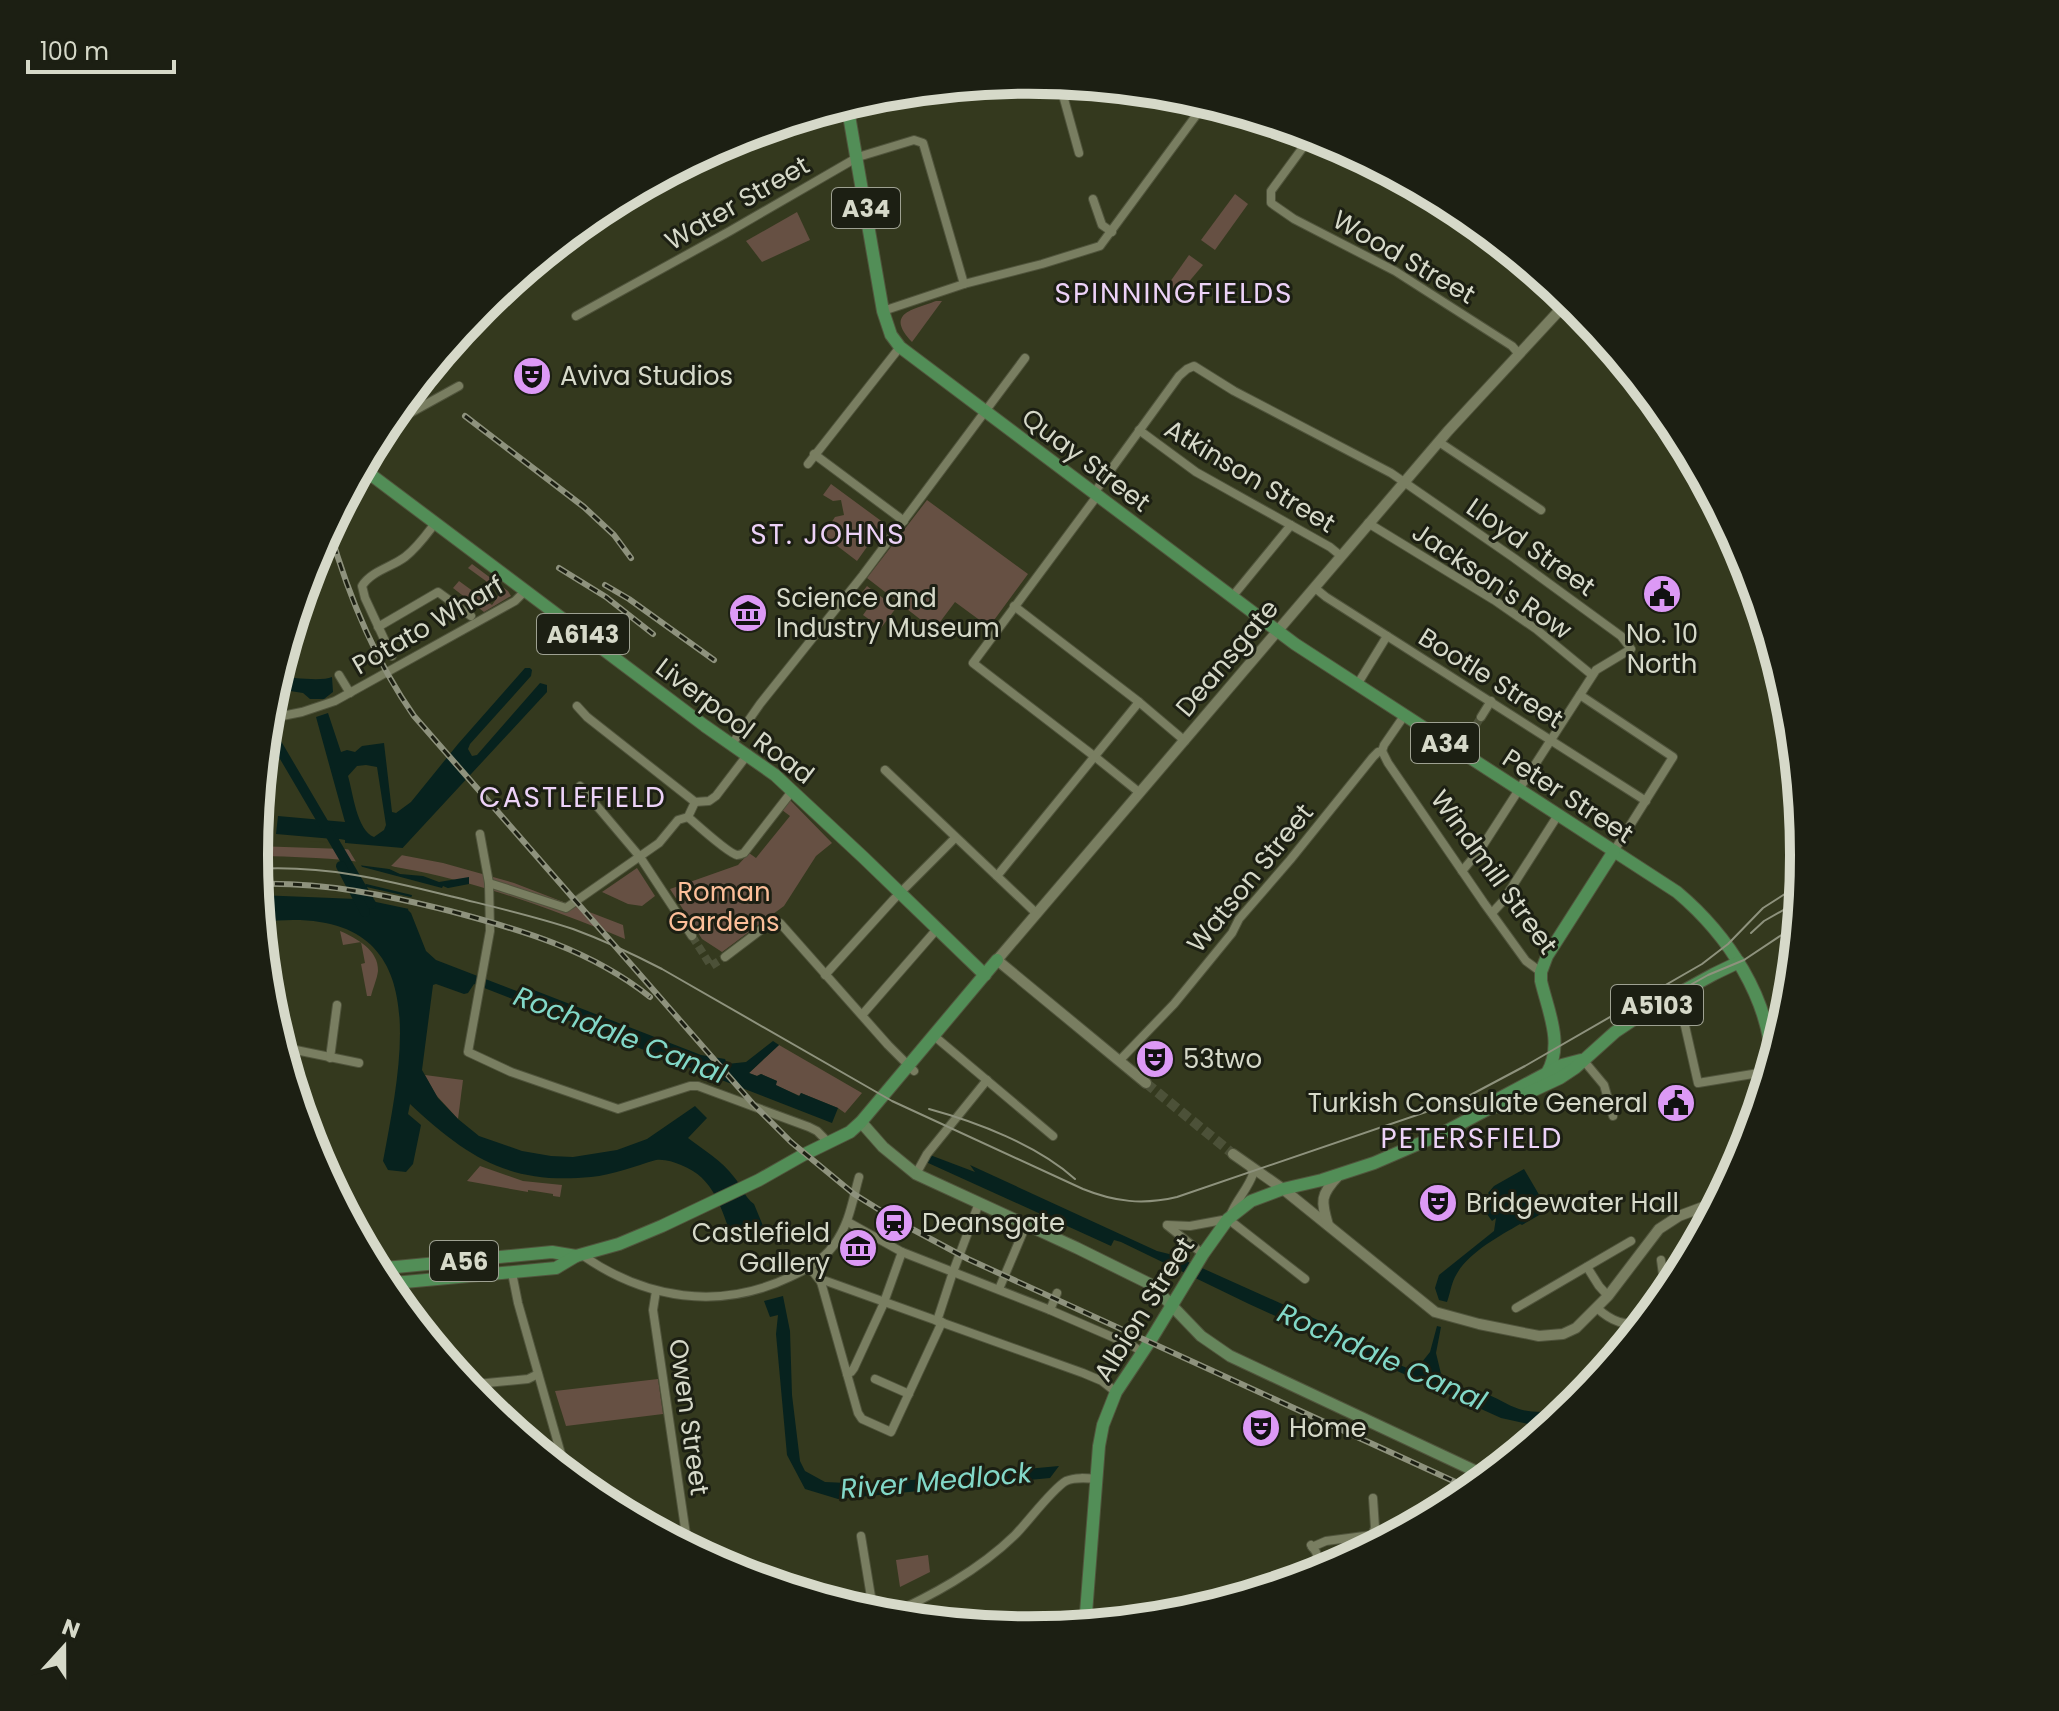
<svg xmlns="http://www.w3.org/2000/svg" width="2059" height="1711" viewBox="0 0 2059 1711" font-family="Poppins,sans-serif">
<style>
.green{fill:#665043}
.water{fill:#07221e;fill-rule:evenodd}
.pier{fill:#34391e}
.lines{fill:none;stroke-linecap:round;stroke-linejoin:round}
.canal{stroke:#07221e;stroke-width:10}
.minor-tunnel{stroke:#4c5138;stroke-width:8;stroke-dasharray:8 4;stroke-linecap:butt}
.tertiary-tunnel{stroke:#4c5138;stroke-width:10;stroke-dasharray:10 5;stroke-linecap:butt}
.minor-casing{stroke:#50543c;stroke-width:10}
.tertiary-casing{stroke:#50543c;stroke-width:12}
.secondary-casing{stroke:#50543c;stroke-width:13}
.primary-casing{stroke:#50543c;stroke-width:14}
.minor{stroke:#797e61;stroke-width:8}
.tertiary{stroke:#797e61;stroke-width:10}
.secondary{stroke:#66865c;stroke-width:11}
.primary{stroke:#528e57;stroke-width:12}
.tram{stroke:#8e927d;stroke-width:2}
.rail-casing{stroke:#8e927d;stroke-width:6}
.rail{stroke:#1c1f13;stroke-width:3;stroke-dasharray:9;stroke-linecap:butt}
.labels{text-anchor:middle;dominant-baseline:central;stroke-width:6;stroke-linejoin:round;paint-order:stroke}
.shield{fill:#1c1f13;stroke:#9ea192;stroke-width:2}
.shield-label{font-size:24px;font-weight:bold;fill:#d6d9c9}
.street-label{font-size:26px;fill:#d6d9c9;stroke:#1c1f13}
.poi-label{font-size:26px;fill:#d6d9c9;stroke:#1c1f13;text-anchor:start}
.park-label{font-size:26px;fill:#fcbe99;stroke:#1c1f13}
.neighbourhood-label{font-size:28px;letter-spacing:2px;fill:#edd2f8;stroke:#1c1f13}
.water-label{font-size:28px;font-style:italic;fill:#82d8c8;stroke:#1c1f13}
.rim{fill:none;stroke:#d6d9c9;stroke-width:10}
</style>
<rect width="100%" height="100%" fill="#34391e"/>
<g class="green">
<polygon points="1235,194 1248,204 1215,250 1201,240"/>
<polygon points="797,212 810,240 762,262 746,241"/>
<polygon points="1189,255 1203,265 1171,303 1160,296"/>
<path d="M936,301H942L912,342C885,313 912,310 936,301Z"/>
<polygon points="831,484 884,523 857,561 823,535 835,517 844,515 841,500 833,501 823,495"/>
<polygon points="927,500 1028,574 989,627 955,602 934,630 867,578"/>
<polygon points="472,564 508,591 511,596 484,612 453,588 459,581 492,605 501,592 468,568"/>
<polygon points="867,586 896,608 881,628 863,615 868,608 857,599"/>
<polygon points="790,800 832,843 816,856 784,906 722,952 702,939 670,889 738,865 749,853 756,858 790,816 782,810"/>
<path d="M255,846L344,849L401,855L443,863L514,883L623,925L625,939C522,897 428,864 316,858C295,857 275,855 254,857Z"/>
<polygon points="637,868 655,896 642,906 628,904 602,892"/>
<path d="M340,931C356,938 379,950 378,971C377,979 373,988 371,996H367L361,964L365,963L361,942L343,945Z"/>
<polygon points="779,1045 862,1093 845,1113 838,1108 801,1093 800,1096 775,1085 777,1081 761,1074 757,1076 749,1073"/>
<polygon points="425,1075 463,1080 458,1119 436,1095"/>
<polygon points="480,1166 523,1181 562,1185 560,1197 553,1196 553,1194 528,1190 528,1192 467,1181"/>
<polygon points="658,1379 663,1414 566,1426 555,1391"/>
<polygon points="928,1555 930,1572 900,1587 896,1560"/>
</g>
<g class="water">
<path d="M525,668H530L532,670L531,676L470,744L468,749L472,756L477,755L540,683L547,685V692L385,867L400,874L423,876L439,882L469,877V884L412,895L408,910L411,913L426,951L436,960L522,993L526,987L701,1055L725,1059L727,1064L746,1062L773,1041L779,1045L749,1073L757,1076L761,1074L777,1081L776,1085L799,1096L801,1093L838,1108L832,1123L474,984L468,993L464,994L436,984L433,985L422,1070L438,1098L458,1119L479,1136L522,1151L551,1156L573,1157L617,1150L647,1139L695,1106L707,1118L688,1138C704,1150 722,1161 734,1177C742,1186 744,1197 754,1204L768,1238L750,1245L746,1237L733,1240C721,1209 715,1178 681,1165C673,1162 665,1159 656,1160C635,1166 613,1175 591,1177C509,1185 467,1157 410,1104L408,1114L421,1125L413,1164L406,1172L388,1170L383,1161C405,1045 435,901 261,922L258,895L357,899L361,902C372,881 361,862 349,844L345,843V840L276,834L278,816L345,822L316,717L328,713L341,752L347,750L355,752L362,746L384,743L392,812L396,813L411,802L458,744ZM366,765L377,767L386,825L384,830L374,837C357,831 353,793 348,776L357,766Z"/>
<path d="M277,677C291,677 321,682 332,677L333,692L324,699H310L303,693L284,690L283,688H274Z"/>
<path d="M930,1155L975,1172L970,1165L1157,1251L1173,1255L1362,1340L1363,1345L1380,1351L1381,1357L1414,1371L1416,1367H1418L1430,1352L1437,1326L1441,1327L1436,1353L1442,1378L1482,1396L1484,1393C1496,1397 1507,1405 1519,1409C1535,1414 1554,1411 1571,1410L1553,1424H1528L1501,1418L1249,1304L1121,1242L1114,1240L1111,1246L926,1162Z"/>
<path d="M1524,1169L1548,1210L1522,1225L1520,1224C1498,1237 1467,1253 1455,1277C1451,1285 1450,1294 1447,1302L1439,1300L1435,1288L1439,1275L1494,1231L1496,1218L1492,1221L1484,1210L1493,1198L1488,1193L1494,1186Z"/>
<polygon points="783,1296 790,1331 792,1395 800,1461 805,1471 825,1482 869,1484 1059,1466 1050,1478 838,1499 805,1489 787,1455 776,1334 778,1315 770,1317 764,1301"/>
</g>
<g class="pier">
<polygon points="339,839 345,840 345,843 403,848 406,851 391,866 406,871 405,874 398,872 397,870 358,865 347,847 342,846 341,844 309,841 338,842"/>
<polygon points="359,866 442,888 443,886 457,892 449,893 444,892 420,897 362,883"/>
<polygon points="362,886 415,898 412,909 414,910 357,898 277,892 360,896"/>
</g>
<g class="lines">
<g class="canal">
<polyline points="267,727 371,904"/>
<polyline points="341,866 365,912"/>
</g>
<g class="minor-tunnel">
<polyline points="1469,736 1481,717"/>
<polyline points="692,936 711,966 725,957"/>
</g>
<polyline class="tertiary-tunnel" points="1146,1083 1233,1154"/>
<g class="minor-casing">
<g id="minor">
<polyline points="1312,135 1271,191 1271,203 1294,219 1395,271 1512,346 1519,354"/>
<polyline points="1079,153 1064,99 1069,93 1091,86"/>
<polyline points="1093,199 1102,225 1112,232"/>
<polyline points="883,311 964,284 1042,264 1100,246 1206,102"/>
<polyline points="576,316 730,231 858,157 914,140 923,143 964,284"/>
<polyline points="383,428 459,386"/>
<polyline points="1139,430 1196,472 1330,547 1341,556"/>
<polyline points="1439,442 1541,510"/>
<polyline points="814,454 904,521"/>
<polyline points="808,464 900,347"/>
<polyline points="1094,493 1179,376 1187,369 1194,366 1234,391 1391,473 1514,558 1621,636 1631,649 1596,670 1480,850 1462,871"/>
<polyline points="1097,496 973,663 1094,756 1140,793"/>
<polyline points="1368,523 1494,600 1536,629 1592,675"/>
<polyline points="1315,588 1326,597 1646,801"/>
<polyline points="1232,597 1291,525"/>
<polyline points="1014,606 1139,702 1185,741"/>
<polyline points="378,627 438,592 471,616"/>
<path d="M392,656L365,598L362,586C371,571 392,567 405,557C418,547 426,535 436,522"/>
<polyline points="339,675 350,693"/>
<polyline points="1357,685 1387,636"/>
<polyline points="1580,695 1673,757 1614,851"/>
<polyline points="577,706 587,717 695,802"/>
<polyline points="1481,717 1491,701"/>
<polyline points="267,719 302,712 335,701 515,601 525,591"/>
<polyline points="732,744 760,704 863,575 1025,358"/>
<polyline points="1382,751 1388,763 1484,903 1526,961 1541,972"/>
<polyline points="1459,752 1469,736"/>
<polyline points="885,770 1037,914"/>
<polyline points="580,786 640,857 692,936"/>
<polyline points="695,802 709,801 716,796 748,754"/>
<path d="M688,817C696,824 729,854 737,855C740,855 742,854 744,853L793,790"/>
<polyline points="480,834 489,883 490,931 468,1052 511,1072 618,1109 690,1086 698,1086 809,1127 817,1131 829,1143"/>
<polyline points="997,876 1139,702"/>
<polyline points="489,883 566,908 659,843 678,820 688,817 695,802"/>
<polyline points="1492,913 1503,901 1558,815"/>
<polyline points="725,957 770,923 780,923 888,1045 914,1071"/>
<polyline points="825,975 893,900 955,838"/>
<polyline points="1675,995 1683,1017 1698,1083 1771,1071"/>
<polyline points="862,1015 937,929"/>
<polyline points="933,1035 1053,1136"/>
<polyline points="281,1047 359,1063"/>
<polyline points="330,1058 337,1005"/>
<polyline points="1119,1061 1174,1004 1232,933 1239,919 1290,860 1373,757 1378,752 1382,751 1384,745 1404,716"/>
<polyline points="1584,1061 1604,1085 1613,1116"/>
<polyline points="916,1174 927,1154 987,1080"/>
<path d="M1230,1216C1236,1200 1248,1189 1253,1174L1251,1168"/>
<polyline points="1228,1219 1305,1279"/>
<polyline points="848,1222 902,1252 1050,1310 1133,1346 1143,1353"/>
<polyline points="1167,1225 1190,1226 1228,1219"/>
<polyline points="1168,1226 1203,1254"/>
<path d="M582,1255C645,1299 719,1311 790,1277C807,1269 822,1261 834,1245C850,1222 852,1202 859,1177"/>
<polyline points="1661,1260 1666,1296"/>
<polyline points="1587,1267 1599,1286 1608,1296"/>
<polyline points="810,1268 821,1282 858,1413 862,1419 891,1432 942,1322"/>
<polyline points="512,1273 518,1303 567,1475"/>
<polyline points="821,1282 826,1281 1083,1373 1102,1381 1116,1392"/>
<polyline points="999,1289 1026,1225"/>
<polyline points="656,1291 653,1310 688,1548"/>
<polyline points="1516,1308 1631,1241"/>
<path d="M1597,1308C1612,1322 1625,1326 1644,1323"/>
<polyline points="1050,1310 1057,1293"/>
<polyline points="937,1321 953,1272 979,1203"/>
<polyline points="847,1374 851,1372 854,1368 883,1305 902,1252"/>
<polyline points="875,1379 909,1394"/>
<polyline points="466,1385 528,1379 538,1374"/>
<polyline points="861,1536 874,1615"/>
<polyline points="1311,1545 1316,1552 1322,1573"/>
<polyline points="1312,1547 1326,1541 1372,1535 1375,1528 1373,1498"/>
<path d="M885,1617C931,1596 978,1571 1015,1535C1028,1522 1052,1489 1066,1481C1075,1477 1086,1478 1096,1479"/>
</g>
</g>
<g class="tertiary-casing">
<g id="tertiary">
<polyline points="1146,1083 997,960 1448,431 1569,300"/>
<polyline points="1233,1154 1283,1189 1435,1312 1479,1324 1539,1336 1563,1334 1576,1328 1608,1296 1659,1229 1679,1216 1703,1207 1718,1205"/>
<path d="M1328,1225C1321,1201 1320,1195 1338,1176"/>
</g>
</g>
<g class="secondary-casing">
<polyline id="secondary" points="861,1122 883,1147 916,1174 1077,1248 1152,1285 1201,1336 1230,1356 1488,1477"/>
</g>
<g class="primary-casing">
<g id="primary">
<path d="M847,104L883,311L891,335L900,347L1295,644L1677,892C1728,935 1770,998 1772,1066"/>
<path d="M1414,186C1470,236 1537,273 1592,324"/>
<polyline points="362,468 705,726 775,775 864,858 985,975"/>
<path d="M1547,1073C1564,1044 1548,1011 1541,981V972L1547,956L1614,851"/>
<polyline points="1500,1098 1562,1065 1581,1060"/>
<polyline points="375,1269 552,1252 576,1256"/>
<polyline points="383,1284 556,1268 576,1256 619,1244 662,1226 759,1180 803,1155 850,1132 861,1122 997,960"/>
<polyline points="1085,1626 1099,1446 1103,1425 1116,1392 1152,1338 1203,1254 1228,1219 1251,1201 1283,1189 1322,1180 1374,1163 1439,1135 1490,1108 1500,1106 1560,1078 1575,1068 1615,1032 1645,1012 1714,974 1739,962"/>
</g>
</g>
<use href="#minor" class="minor"/>
<use href="#tertiary" class="tertiary"/>
<use href="#secondary" class="secondary"/>
<use href="#primary" class="primary"/>
<g class="tram">
<path d="M255,869C327,865 386,880 454,897C494,907 534,916 573,929C603,940 633,954 662,969L892,1101L1083,1189C1115,1202 1143,1205 1177,1197L1461,1100L1525,1066L1702,964L1728,944L1763,908L1802,883"/>
<polyline points="1751,933 1764,921 1801,900"/>
<polyline points="1621,1024 1708,975 1744,960 1798,924"/>
<path d="M929,1109C977,1122 1037,1145 1075,1179"/>
</g>
<g class="rail-casing">
<g id="rail">
<polyline points="465,416 584,507 614,535 631,558"/>
<path d="M329,528C348,595 374,659 414,716L753,1104L791,1142L854,1194L899,1222L968,1259L1473,1490"/>
<polyline points="559,568 606,597 653,634"/>
<polyline points="605,585 629,599 714,660"/>
<path d="M257,884C323,882 386,895 450,911C522,930 591,950 650,997"/>
</g>
</g>
<use href="#rail" class="rail"/>
</g>
<defs>
<g id="theatre-disc" transform="scale(2)"><circle r="9.5" fill="#dc99f5" stroke="#1c1f13"/><path d="M-5-5.5Q0-4 5-5.5V0Q5 5 0 6Q-5 5-5 0ZM-3.3-2.5H-1v1.5H-3.3ZM1-2.5H3.3v1.5H1ZM-2.8 1Q0 5.5 2.8 1Z" fill="#111"/></g>
<g id="civic-disc" transform="scale(2)"><circle r="9.5" fill="#dc99f5" stroke="#1c1f13"/><path d="M-.6-6.5H3V-4.5H.6V-3L4-1V1h2V6H-6V1h2V-1L-.6-3ZM-1.2 2.5V6h2.4V2.5Z" fill="#111"/></g>
<g id="museum-disc" transform="scale(2)"><circle r="9.5" fill="#dc99f5" stroke="#1c1f13"/><path d="M0-6L6-3V-2H-6V-3ZM-5-1h2V3h-2ZM-1-1h2V3h-2ZM3-1h2V3H3ZM-6 4H6V6H-6Z" fill="#111"/></g>
<g id="station-disc" transform="scale(2)"><circle r="9.5" fill="#dc99f5" stroke="#1c1f13"/><path d="M-3-6H3Q5-6 5-4V2Q5 4 3 4L4.5 6H3L1.5 4h-3L-3 6H-4.5L-3 4Q-5 4-5 2V-4Q-5-6-3-6ZM-3.5-4v3h7v-3ZM-3.5 1v1.5H-2V1ZM2 1v1.5H3.5V1Z" fill="#111"/></g>
</defs>
<g fill-rule="evenodd">
<use href="#theatre-disc" x="532" y="376"/>
<use href="#civic-disc" x="1662" y="594"/>
<use href="#museum-disc" x="748" y="613"/>
<use href="#theatre-disc" x="1155" y="1059"/>
<use href="#civic-disc" x="1676" y="1103"/>
<use href="#theatre-disc" x="1438" y="1203"/>
<use href="#station-disc" x="894" y="1223"/>
<use href="#museum-disc" x="858" y="1248"/>
<use href="#theatre-disc" x="1261" y="1428"/>
</g>
<g class="labels">
<g class="shield">
<rect x="832" y="188" width="68" height="40" rx="6"/>
<rect x="537" y="614" width="92" height="40" rx="6"/>
<rect x="1411" y="723" width="68" height="40" rx="6"/>
<rect x="1611" y="985" width="92" height="40" rx="6"/>
<rect x="430" y="1241" width="68" height="40" rx="6"/>
</g>
<g class="shield-label">
<text x="866" y="208">A34</text>
<text x="583" y="634">A6143</text>
<text x="1445" y="743">A34</text>
<text x="1657" y="1005">A5103</text>
<text x="464" y="1261">A56</text>
</g>
<g class="street-label">
<text transform="translate(737 203) rotate(-30)">Water Street</text>
<text transform="translate(1404 257) rotate(30)">Wood Street</text>
<text transform="translate(1086 460) rotate(37)">Quay Street</text>
<text transform="translate(1250 476) rotate(31)">Atkinson Street</text>
<text transform="translate(1531 547) rotate(35)">Lloyd Street</text>
<text transform="translate(1492 581) rotate(34)">Jackson's Row</text>
<text transform="translate(428 625) rotate(-30)">Potato Wharf</text>
<text transform="translate(1227 658) rotate(-50)">Deansgate</text>
<text transform="translate(1491 678) rotate(32)">Bootle Street</text>
<text transform="translate(735 721) rotate(37)">Liverpool Road</text>
<text transform="translate(1568 796) rotate(33)">Peter Street</text>
<text transform="translate(1494 872) rotate(54)">Windmill Street</text>
<text transform="translate(1250 878) rotate(-51)">Watson Street</text>
<text transform="translate(1144 1309) rotate(-58)">Albion Street</text>
<text transform="translate(689 1417) rotate(82)">Owen Street</text>
</g>
<g class="poi-label">
<text x="560" y="376">Aviva Studios</text>
<text x="776" y="598">Science and<tspan x="776" dy="30">Industry Museum</tspan></text>
<text x="1662" y="634" text-anchor="middle">No. 10<tspan x="1662" dy="30">North</tspan></text>
<text x="1183" y="1059">53two</text>
<text x="1648" y="1103" text-anchor="end">Turkish Consulate General</text>
<text x="1466" y="1203">Bridgewater Hall</text>
<text x="922" y="1223">Deansgate</text>
<text x="830" y="1233" text-anchor="end">Castlefield<tspan x="830" dy="30">Gallery</tspan></text>
<text x="1289" y="1428">Home</text>
</g>
<g class="park-label">
<text x="724" y="892">Roman<tspan x="724" dy="30">Gardens</tspan></text>
</g>
<g class="neighbourhood-label">
<text x="1174" y="293">SPINNINGFIELDS</text>
<text x="828" y="534">ST. JOHNS</text>
<text x="573" y="797">CASTLEFIELD</text>
<text x="1472" y="1138">PETERSFIELD</text>
</g>
<g class="water-label">
<text transform="translate(620 1035) rotate(21)">Rochdale Canal</text>
<text transform="translate(1382 1357) rotate(24)">Rochdale Canal</text>
<text transform="translate(936 1481) rotate(-5)">River Medlock</text>
</g>
</g>
<path d="M0 0H2059V1711H0ZM268 855a761 761 0 1 1 1522 0a761 761 0 1 1-1522 0Z" fill="#1c1f13" fill-rule="evenodd"/>
<path class="rim" d="M268 855a761 761 0 1 1 1522 0a761 761 0 1 1-1522 0Z"/>
<g transform="translate(64 1647) rotate(21)" stroke="#1c1f13" stroke-width="6" paint-order="stroke">
<path d="M0-6L14 30L0 20L-14 30Z" fill="#d6d9c9"/>
<text y="-12" font-size="22" font-weight="bold" text-anchor="middle" fill="#d6d9c9">N</text>
</g>
<path d="M28 60v12h146v-12" fill="none" stroke="#d6d9c9" stroke-width="4"/>
<text x="40" y="60" font-size="24" fill="#d6d9c9" stroke="#1c1f13" stroke-width="6" paint-order="stroke">100 m</text>
</svg>
